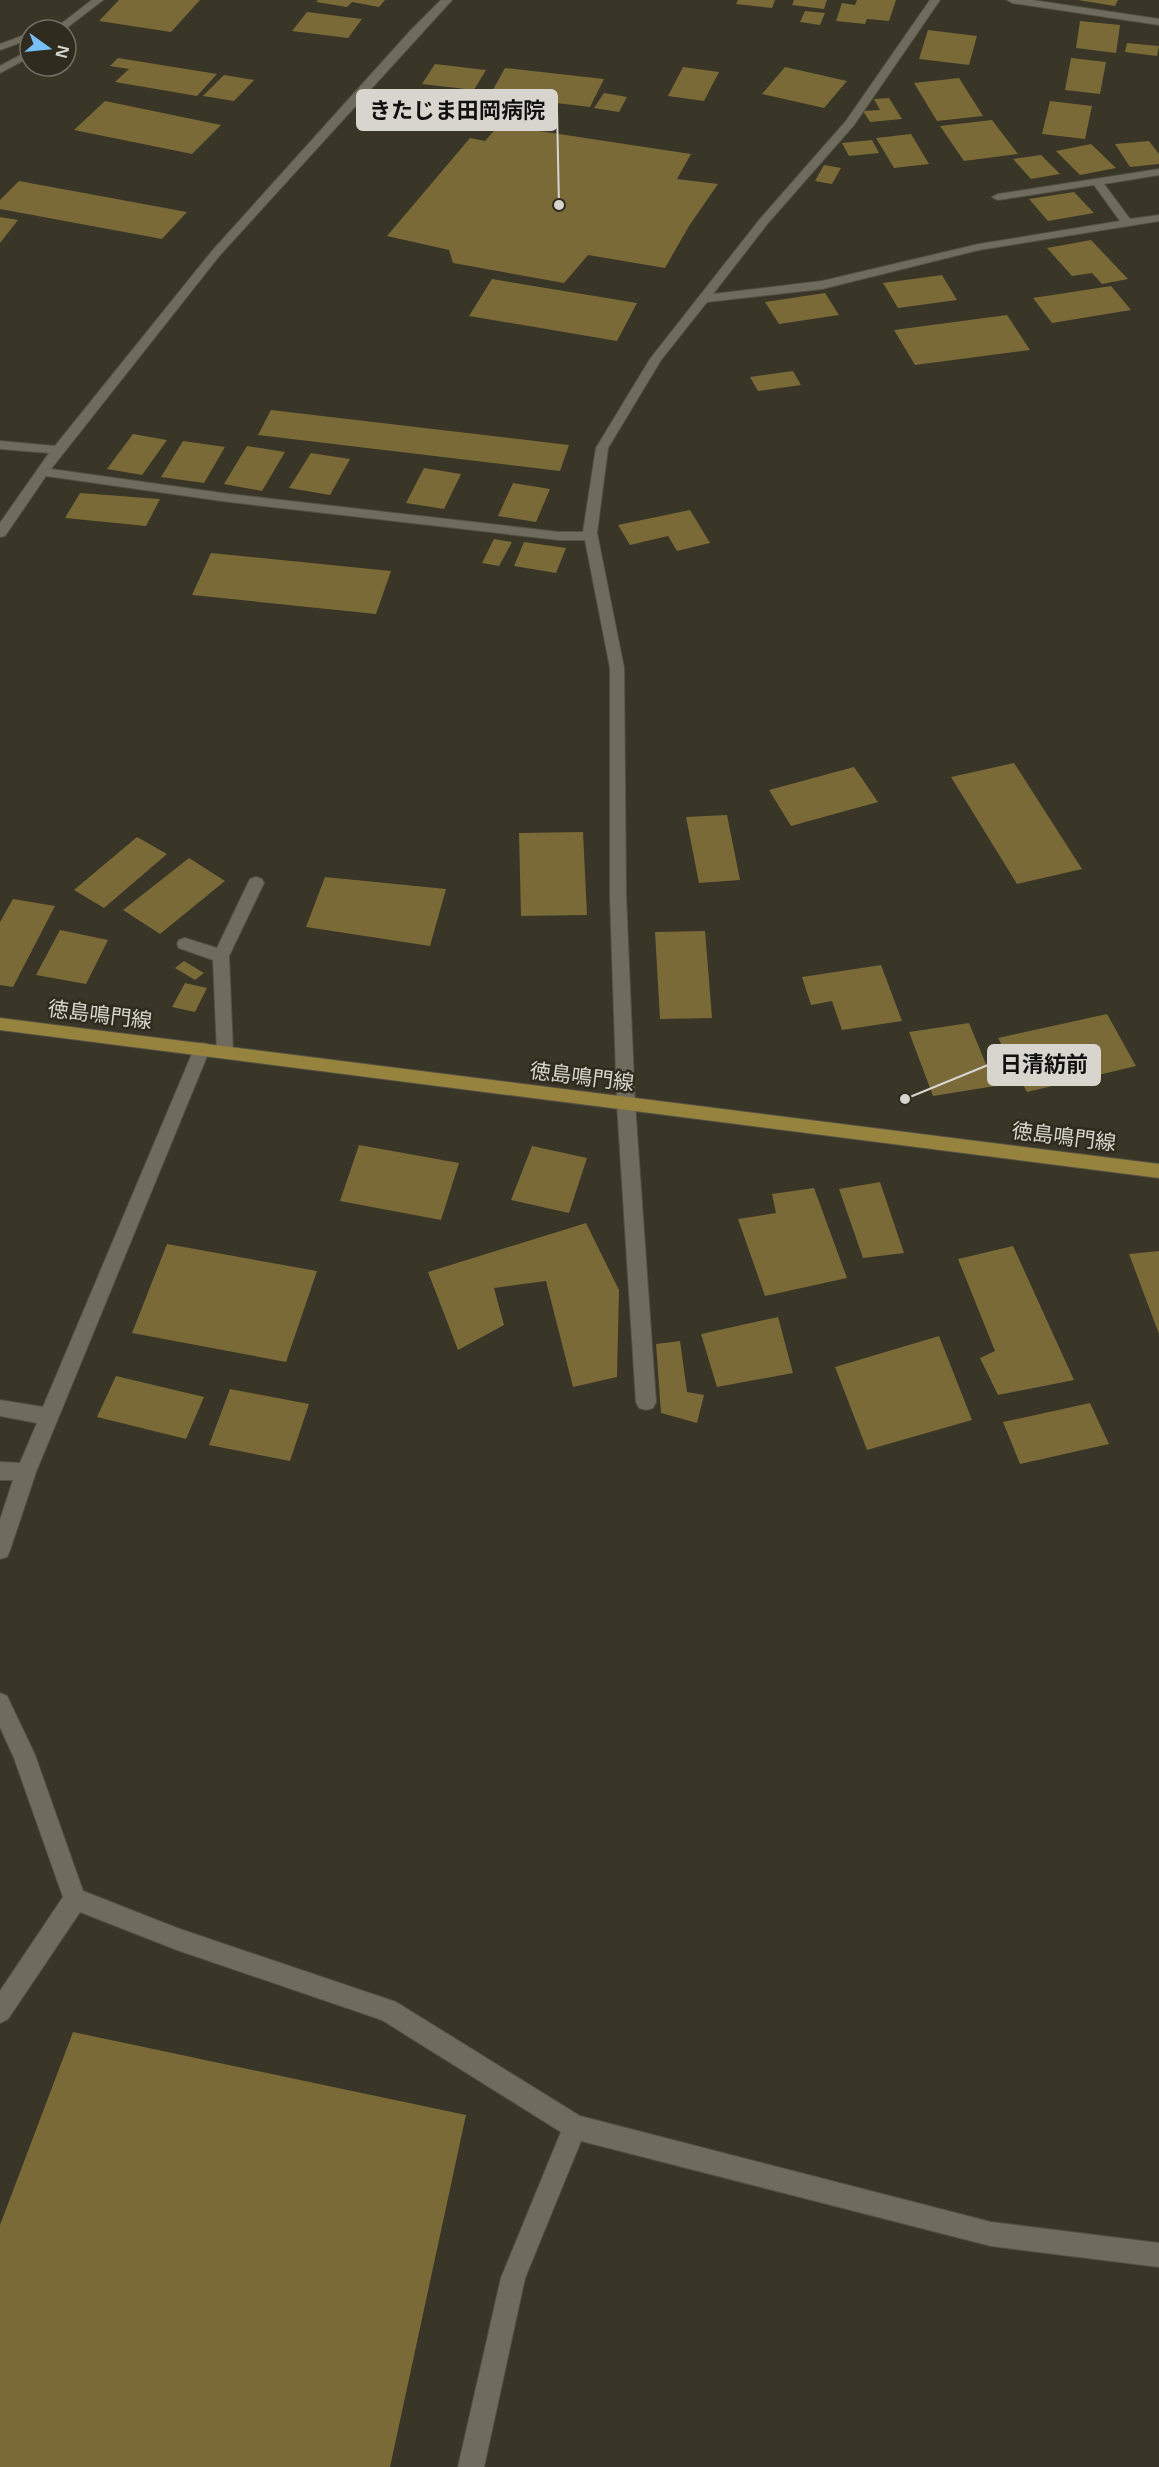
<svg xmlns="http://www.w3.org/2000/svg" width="1159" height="2467" viewBox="0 0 1159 2467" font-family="'Noto Sans','Noto Sans JP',sans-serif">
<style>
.building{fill:#796a38}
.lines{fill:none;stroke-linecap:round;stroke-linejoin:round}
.minor-casing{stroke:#535045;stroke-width:2}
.major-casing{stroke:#535045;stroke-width:2}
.minor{fill:#706c5d;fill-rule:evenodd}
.major{fill:#96833e;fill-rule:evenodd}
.labels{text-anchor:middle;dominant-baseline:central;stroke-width:5;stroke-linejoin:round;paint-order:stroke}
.street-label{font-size:21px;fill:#d7d5cd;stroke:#2f2b1e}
.leader{fill:none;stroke:#d7d5cd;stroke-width:2}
.callout-dot{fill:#d7d5cd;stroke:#2f2b1e;stroke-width:2}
.callout{fill:#d7d5cd;stroke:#d7d5cd;stroke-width:2}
.callout-label{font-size:22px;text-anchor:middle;font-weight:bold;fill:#111}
</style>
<rect width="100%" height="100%" fill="#393527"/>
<g class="building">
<polygon points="119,0 200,0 171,32 99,21"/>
<polygon points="318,0 385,0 379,7 352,2 347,7 316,2"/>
<polygon points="738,0 775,0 772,8 736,4"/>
<polygon points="794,0 827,0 824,9 792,5"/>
<polygon points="857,0 896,0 889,21 867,19 865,24 836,21 842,3 855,5"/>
<polygon points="1078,0 1118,0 1115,6"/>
<polygon points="805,11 825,13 820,25 800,22"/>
<polygon points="307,12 362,19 348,38 292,31"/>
<polygon points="1080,21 1120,25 1116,53 1076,48"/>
<polygon points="928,30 977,36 969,65 919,59"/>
<polygon points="1127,43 1159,46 1157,56 1125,52"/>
<polygon points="118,58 217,74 197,96 115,82 129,69 110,66"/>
<polygon points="1071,58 1106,62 1100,94 1065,90"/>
<polygon points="435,64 486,70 474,90 422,84"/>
<polygon points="683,67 719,72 704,101 668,96"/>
<polygon points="785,67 847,81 824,108 762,94"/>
<polygon points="505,68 604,79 590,107 490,95"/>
<polygon points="224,75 254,80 234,101 203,96"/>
<polygon points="959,78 983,116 937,121 914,83"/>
<polygon points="604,93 627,97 619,112 594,108"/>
<polygon points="889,98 902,119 870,122 863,111 880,110 874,99"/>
<polygon points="105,101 221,125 192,154 74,130"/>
<polygon points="1050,101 1092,106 1085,139 1042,134"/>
<polygon points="992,120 1018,154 964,161 940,126"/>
<polygon points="499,125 691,154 677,179 718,184 689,226 665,268 588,255 564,283 453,263 449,250 387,236 470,138 485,141"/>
<polygon points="911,134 929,164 894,168 876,138"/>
<polygon points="872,140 879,153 849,156 842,143"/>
<polygon points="1149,141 1159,154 1159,164 1130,167 1115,144"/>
<polygon points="1091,144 1116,168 1080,175 1056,151"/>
<polygon points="1041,155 1060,174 1031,179 1013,159"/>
<polygon points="824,165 841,168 832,184 815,181"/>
<polygon points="19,181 187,212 162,239 0,209 0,200"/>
<polygon points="1074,192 1094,213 1048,221 1029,199"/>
<polygon points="0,217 18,220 0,243"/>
<polygon points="1091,240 1128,279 1102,284 1092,273 1072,276 1047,248"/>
<polygon points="942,275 957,300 898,308 883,283"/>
<polygon points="492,279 637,303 617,341 469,316"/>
<polygon points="1111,286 1131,310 1052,323 1033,298"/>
<polygon points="825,293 839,315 779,324 765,302"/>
<polygon points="1007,315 1030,350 915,365 894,330"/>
<polygon points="793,371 801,385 758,391 750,377"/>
<polygon points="271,410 569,445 560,471 258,435"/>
<polygon points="133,434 167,440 142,475 107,469"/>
<polygon points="183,441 225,447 204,483 161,477"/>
<polygon points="247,446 285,452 262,491 224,484"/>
<polygon points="311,453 350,459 330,495 289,488"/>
<polygon points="424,468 461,474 444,509 406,503"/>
<polygon points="513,483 550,489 536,522 498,516"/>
<polygon points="80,493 160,499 146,526 65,518"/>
<polygon points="690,510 710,543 677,551 668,536 630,545 618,525"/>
<polygon points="494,539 512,542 499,566 482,563"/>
<polygon points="524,542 566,548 556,573 514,566"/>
<polygon points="211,553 391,571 376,614 192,595"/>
<polygon points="1014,763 1082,869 1017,884 951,777"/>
<polygon points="854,767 878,802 791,826 769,790"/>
<polygon points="727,815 740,880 699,883 686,817"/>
<polygon points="583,832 587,915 521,916 519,833"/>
<polygon points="137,837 167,854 104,908 74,890"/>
<polygon points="189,858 225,881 160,934 123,910"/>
<polygon points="325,877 446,889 430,946 306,927"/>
<polygon points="13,899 55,906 13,987 0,985 0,922"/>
<polygon points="60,930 108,940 86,984 36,975"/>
<polygon points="705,931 712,1018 660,1019 655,932"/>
<polygon points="184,961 204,973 195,980 175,968"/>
<polygon points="881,965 902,1021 842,1030 832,1001 811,1005 802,977"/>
<polygon points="185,983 207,988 195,1012 172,1007"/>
<polygon points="1107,1014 1136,1066 1027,1092 998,1038"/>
<polygon points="969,1023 995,1086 933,1096 909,1032"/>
<polygon points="359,1145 459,1163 441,1220 340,1201"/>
<polygon points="532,1146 587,1158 569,1213 511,1200"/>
<polygon points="880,1182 904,1253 863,1258 839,1189"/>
<polygon points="814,1188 847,1278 765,1296 738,1219 776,1213 772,1194"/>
<polygon points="586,1223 619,1290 617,1377 573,1387 546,1281 494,1288 504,1325 458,1350 428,1272"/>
<polygon points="167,1244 317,1271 286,1362 132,1333"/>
<polygon points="1013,1246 1074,1380 998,1395 980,1358 995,1351 958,1259"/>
<polygon points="1159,1251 1159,1334 1129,1254"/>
<polygon points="778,1317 793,1373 717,1387 701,1334"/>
<polygon points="939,1336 972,1420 867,1450 835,1367"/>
<polygon points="680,1341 687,1392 704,1395 697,1423 661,1413 656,1344"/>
<polygon points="116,1376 204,1397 186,1439 97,1417"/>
<polygon points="230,1389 309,1404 290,1461 209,1445"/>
<polygon points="1090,1403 1109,1444 1020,1464 1003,1422"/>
<polygon points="73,2032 466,2115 390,2467 0,2467 0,2225"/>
</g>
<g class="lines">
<g class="minor-casing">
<g id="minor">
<polygon points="92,0 103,0 64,30 53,30"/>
<polygon points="441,0 452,0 220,255 51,469 229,494 559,532 583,532 596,448 650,359 760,219 846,121 930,0 940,0 854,125 768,223 713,294 822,281 979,244 1120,221 1094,185 998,200 992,197 998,194 1159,169 1159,175 1104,184 1130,219 1159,215 1159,221 979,250 822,289 707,302 661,360 608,448 597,533 624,668 626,896 635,1104 656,1402 653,1408 646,1410 639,1408 636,1402 617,1104 610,896 610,668 585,540 559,540 229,502 46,476 5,536 0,537 0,523 49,453 0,449 0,441 55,446 212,251 411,30"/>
<polygon points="1007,0 1032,0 1159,19 1159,25 1012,3"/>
<polygon points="30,33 30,39 0,50 0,44"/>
<polygon points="30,50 30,57 0,73 0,66"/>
<polygon points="256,877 262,879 264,883 229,956 233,1052 231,1057 225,1058 219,1057 217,1052 213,960 179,948 177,944 179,940 185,938 217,948 248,883 250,879"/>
<polygon points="202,1043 208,1044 210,1049 36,1472 10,1550 7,1557 0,1559 0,1520 13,1480 0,1480 0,1462 20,1463 37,1423 0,1416 0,1400 43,1407 194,1049 196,1044"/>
<polygon points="0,1693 7,1696 35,1755 83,1891 177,1928 396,2002 580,2116 991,2222 1159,2243 1159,2267 991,2246 581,2141 525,2278 484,2467 458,2467 501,2278 561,2132 382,2020 177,1950 80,1912 8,2019 0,2023 0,1991 63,1897 14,1758 0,1727"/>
</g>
</g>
<g class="major-casing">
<polygon id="major" points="0,1018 1159,1164 1159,1178 0,1030"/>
</g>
<use href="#minor" class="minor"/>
<use href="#major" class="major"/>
</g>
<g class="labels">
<g class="street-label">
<text transform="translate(100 1014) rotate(7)">徳島鳴門線</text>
<text transform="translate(582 1076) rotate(7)">徳島鳴門線</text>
<text transform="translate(1064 1136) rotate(7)">徳島鳴門線</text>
</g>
</g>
<path class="leader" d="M559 205L557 110M905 1099L988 1065"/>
<g class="callout-dot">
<circle cx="559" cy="205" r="6"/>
<circle cx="905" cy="1099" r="6"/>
</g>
<g class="callout">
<rect x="357" y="90" width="200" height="40" rx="6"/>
<rect x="988" y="1045" width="112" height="40" rx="6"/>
</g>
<g class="callout-label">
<text x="457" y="118">きたじま田岡病院</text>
<text x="1044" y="1072">日清紡前</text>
</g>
<g transform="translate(48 48) rotate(105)"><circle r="28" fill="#2f2b1e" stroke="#726f64" stroke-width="1.5"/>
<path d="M0-4.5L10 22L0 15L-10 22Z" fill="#78bff7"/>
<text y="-9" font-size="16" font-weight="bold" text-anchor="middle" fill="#d7d5cd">N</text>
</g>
</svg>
